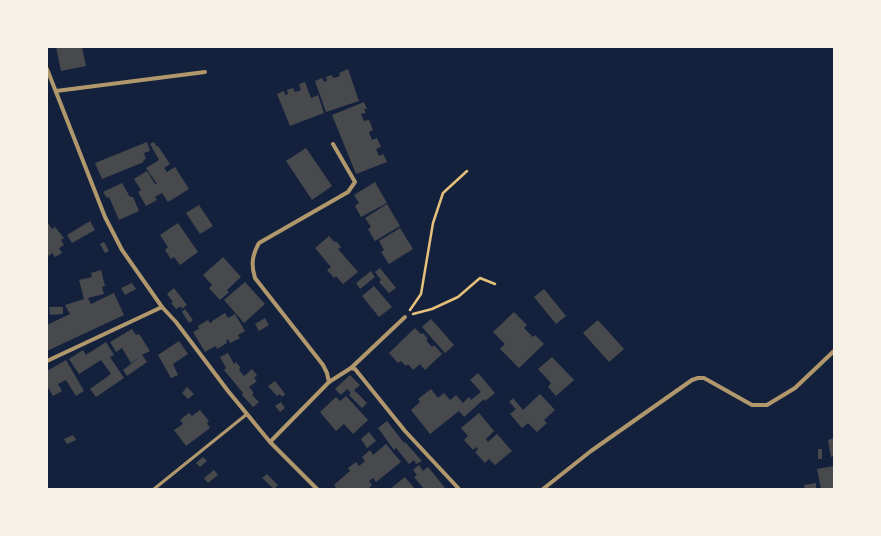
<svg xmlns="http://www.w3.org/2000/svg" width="881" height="536" viewBox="0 0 881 536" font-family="Karla,sans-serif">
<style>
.building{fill:#48494c}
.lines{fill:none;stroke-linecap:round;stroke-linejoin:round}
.path{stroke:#e5c07b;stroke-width:2.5}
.service{stroke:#b1986c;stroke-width:3}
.minor{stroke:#b1986c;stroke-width:4}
</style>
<rect width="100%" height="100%" fill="#14213d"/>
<g class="building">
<polygon points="56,47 82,47 86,66 61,71"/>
<polygon points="348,69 359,101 326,112 315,81 322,78 324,82 327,81 326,77 332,75 333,78 340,76 339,73"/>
<polygon points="305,82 311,98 318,95 324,113 290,126 277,94 284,91 285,95 288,94 287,90 293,88 295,92 301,90 299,84"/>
<polygon points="364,102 367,109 364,109 366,113 361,114 364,121 369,120 373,130 369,132 372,140 377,138 381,147 376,149 379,156 383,154 387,162 356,174 332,115"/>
<polygon points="147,142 150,151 144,153 146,159 143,160 144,162 102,179 95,163"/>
<polygon points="154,142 157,147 158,146 170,164 164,168 167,172 175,167 189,189 168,202 162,193 155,197 157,200 146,206 138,192 141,190 134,179 147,171 155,184 157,184 146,168 159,160 150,144"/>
<polygon points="306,148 332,186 312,200 286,161"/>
<polygon points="375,182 387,203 361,217 355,206 359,203 354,195"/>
<polygon points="122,183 130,197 133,197 139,211 119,220 109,197 107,198 103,192"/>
<polygon points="387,204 400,226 375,241 368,229 371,227 365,218"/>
<polygon points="199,205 213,226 200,234 186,213"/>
<polygon points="90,221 95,230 72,243 67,235"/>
<polygon points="48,223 52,229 55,227 64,238 61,240 64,245 59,248 62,253 55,257 52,253 49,256 47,253"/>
<polygon points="178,223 198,252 180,265 174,257 171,259 165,250 168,247 160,235"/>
<polygon points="400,228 413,249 389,264 381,252 384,250 379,241"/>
<polygon points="329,236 334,242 336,241 341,247 338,249 358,272 343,284 336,276 334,278 327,270 331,267 315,248"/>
<polygon points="104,242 109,251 105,253 100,244"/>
<polygon points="223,257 241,277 227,290 229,292 220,300 209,288 212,285 203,275"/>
<polygon points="380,268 396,288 389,293 379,282 381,280 375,272"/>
<polygon points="101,270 105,286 102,287 104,294 88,298 91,304 114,293 124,315 47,351 47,325 70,314 65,305 84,299 79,280 92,277 91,273"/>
<polygon points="371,271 375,277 360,289 356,283"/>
<polygon points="245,282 265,304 244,323 224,300"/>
<polygon points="132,283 136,289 125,295 121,288"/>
<polygon points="374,286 392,307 379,317 362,296"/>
<polygon points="174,288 187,305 182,309 181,306 176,309 171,303 173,302 167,294"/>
<polygon points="544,289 566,316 556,324 534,297"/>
<polygon points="49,307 63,307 63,314 50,315"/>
<polygon points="185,309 193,320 189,323 182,312"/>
<polygon points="514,312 527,325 524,328 533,337 535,335 544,344 519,368 500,349 505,344 493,332"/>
<polygon points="225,313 228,318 235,314 245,331 238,335 240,338 230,343 228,339 226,341 227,343 217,349 216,346 205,352 193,332 199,329 198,326 208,320 210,323 212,322 212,321"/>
<polygon points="265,318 269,325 259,331 255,324"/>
<polygon points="431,319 454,345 445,353 422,327"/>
<polygon points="598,320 624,349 609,362 583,333"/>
<polygon points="415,328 421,334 423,333 428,339 426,340 432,347 434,345 442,354 425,370 420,364 413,370 408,364 406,366 401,361 398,363 389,353"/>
<polygon points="132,329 136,335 139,334 150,351 142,355 147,362 127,376 123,370 140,357 131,363 122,348 116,352 110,342"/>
<polygon points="179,341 188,354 173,364 178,375 171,378 158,355"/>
<polygon points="106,342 114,355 110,357 124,378 96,397 90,389 111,374 101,360 79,374 69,359 83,350 86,355"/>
<polygon points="228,353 234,364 236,362 240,367 239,370 244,376 252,369 257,375 254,378 257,381 249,387 254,393 252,395 259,402 253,407 242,395 243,393 224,370 226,368 220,357"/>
<polygon points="552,357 574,380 556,396 548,387 551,383 538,369"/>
<polygon points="66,360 84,391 76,396 66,380 58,384 62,391 53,396 47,386 47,371"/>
<polygon points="478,373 495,393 485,401 484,399 464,417 459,411 430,434 411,410 420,402 418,399 431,389 438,398 444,393 450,400 456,395 463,403 469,397 471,400 481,392 470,380"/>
<polygon points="350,375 360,385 354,390 367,403 362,408 349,395 351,393 347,389 341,395 335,389"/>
<polygon points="275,381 285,394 282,397 280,394 277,396 268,386"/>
<polygon points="187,387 194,394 188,399 182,393"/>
<polygon points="540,394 555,410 544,420 547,423 537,432 528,423 522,428 510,414 516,409 509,402 513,398 523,410"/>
<polygon points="346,396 368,420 353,434 344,424 336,431 320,412 336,397 340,401"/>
<polygon points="281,402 285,408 280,412 275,406"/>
<polygon points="200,410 209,421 207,423 210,428 186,446 174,430 183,424 180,420 189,413 192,416"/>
<polygon points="479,413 494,431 486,439 488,442 497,434 512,451 495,465 489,459 485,463 475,452 478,449 476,447 473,450 464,440 468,436 461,428"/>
<polygon points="387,421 404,443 405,442 422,461 416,464 414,460 409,464 396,448 394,450 378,428"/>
<polygon points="369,432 376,441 367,448 361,439"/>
<polygon points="73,435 76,440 67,444 64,439"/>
<polygon points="834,438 834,456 831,457 828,440"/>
<polygon points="386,444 401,462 376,482 373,478 369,481 372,485 368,489 337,489 334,485 350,471 348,468 356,462 359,466 365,461 362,457 370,450 373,455"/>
<rect x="818" y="449" width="4" height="10"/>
<polygon points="203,457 207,461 200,467 196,463"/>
<polygon points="419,465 423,471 428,467 446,489 424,489 414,477 417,475 413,470"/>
<polygon points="834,466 834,489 821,489 817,469"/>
<polygon points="214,470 218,475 208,483 204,478"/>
<polygon points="267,474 278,485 274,489 262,478"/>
<polygon points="405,477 415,489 390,489"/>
<polygon points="816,483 816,489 805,489 804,485"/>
</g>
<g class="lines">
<g class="path">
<polyline points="410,310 421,294 433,223 443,193 467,171"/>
<polyline points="413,314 432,309 458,297 480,278 495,284"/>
</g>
<polyline class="service" points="154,489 247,414"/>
<g class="minor">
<polyline points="47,69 105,217 122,250 162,307 176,322 228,391 270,442 317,489"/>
<polyline points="56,91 205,72"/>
<polyline points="47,361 162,307"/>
<polyline points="351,368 405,317"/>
<path d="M329,382L327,373L323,365L255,278C251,265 252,255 259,243L348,192L355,182L333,144"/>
<polyline points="270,442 329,382 351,368 355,369 405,431 459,489"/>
<polyline points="543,489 591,451 692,380 698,378 704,378 752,405 767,405 795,388 834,351"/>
</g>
</g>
<rect width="881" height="536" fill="none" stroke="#f6f1e7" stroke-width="96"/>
</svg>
